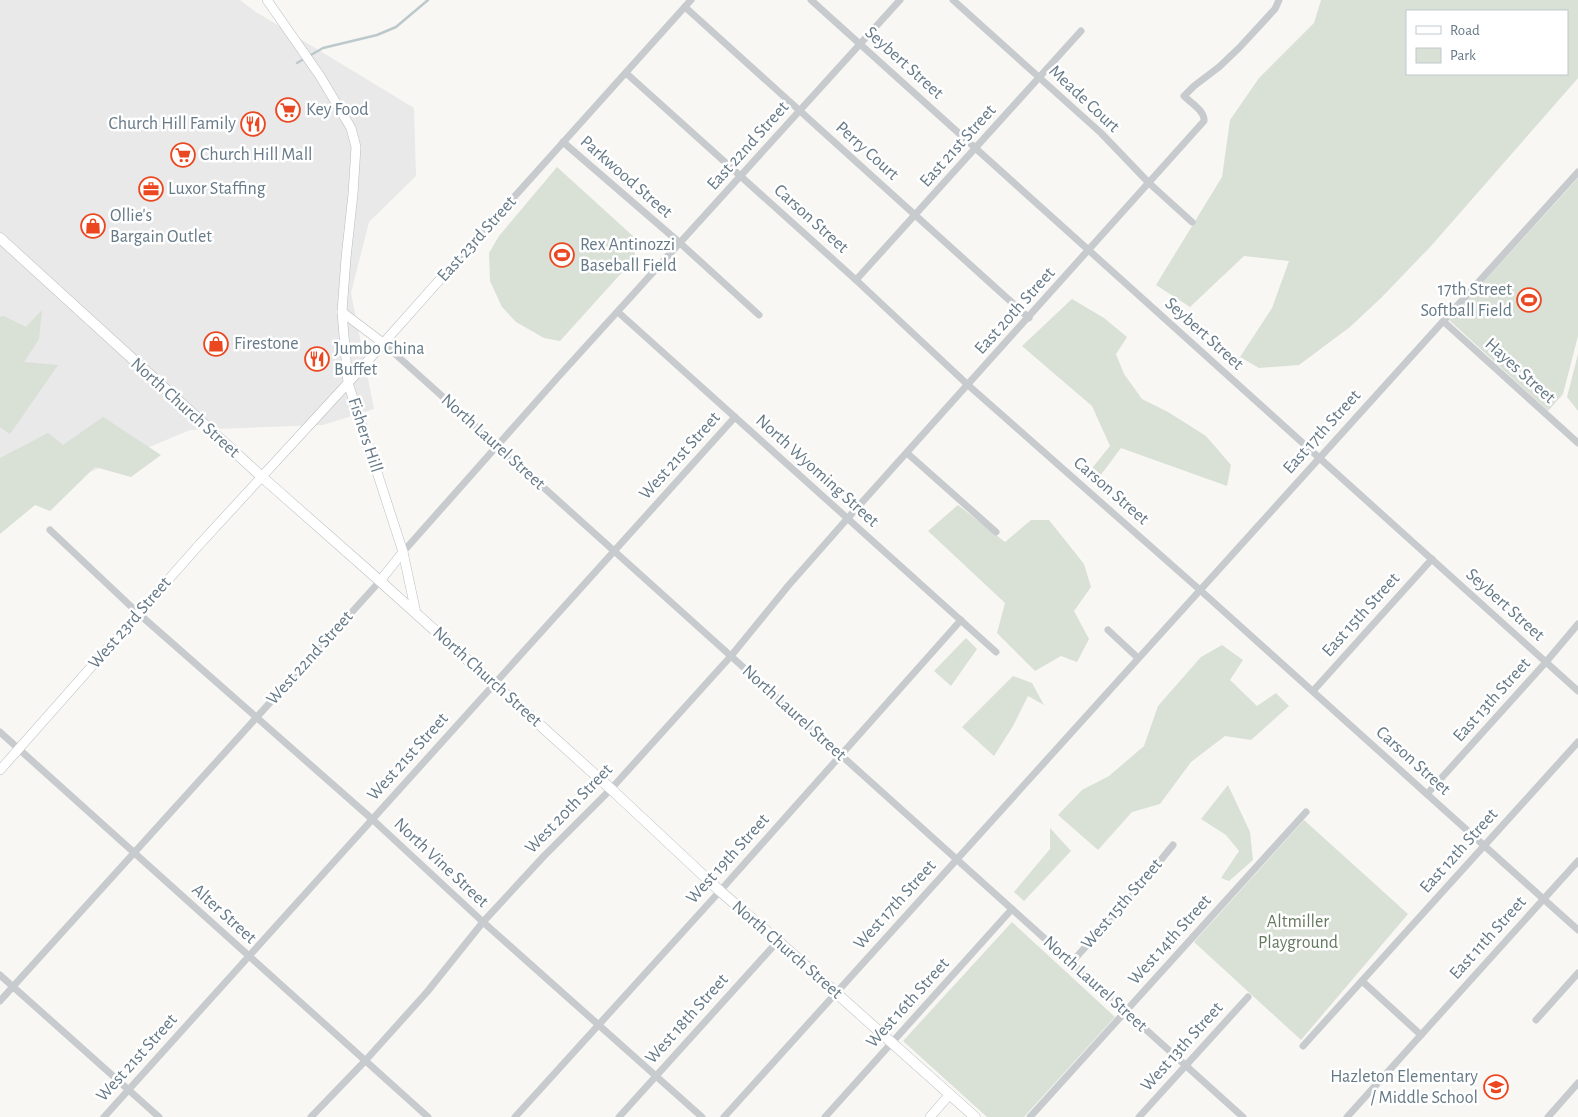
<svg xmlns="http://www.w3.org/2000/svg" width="1578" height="1117" viewBox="0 0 1578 1117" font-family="'Alegreya Sans',sans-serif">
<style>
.built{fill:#e8e9e8}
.green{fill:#d9e0d5;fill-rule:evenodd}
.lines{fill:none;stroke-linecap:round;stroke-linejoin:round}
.stream{stroke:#bcc9cc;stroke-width:2.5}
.secondary-casing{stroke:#b7bdc1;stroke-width:10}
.primary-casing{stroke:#babec2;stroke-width:11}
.street{stroke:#c7cbce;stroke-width:7}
.secondary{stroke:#fff;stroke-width:9}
.primary{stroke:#fff;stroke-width:10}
.labels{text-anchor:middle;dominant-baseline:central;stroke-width:5;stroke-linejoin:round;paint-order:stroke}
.street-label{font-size:18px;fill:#657987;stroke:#fff}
.poi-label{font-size:18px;fill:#657987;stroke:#fff;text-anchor:start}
.park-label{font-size:18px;fill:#667960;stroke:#fff}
</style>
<rect width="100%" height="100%" fill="#f8f7f4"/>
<polygon class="built" points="0,0 240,0 256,12 414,108 416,176 369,222 351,293 374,409 323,425 190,430 47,490 0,462"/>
<g class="green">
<path d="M1321,0H1578V78L1431,246L1381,298L1350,327L1299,365L1259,368L1240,357L1272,308L1289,261L1244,256L1190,307L1156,285L1222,177L1230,120L1259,78L1314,23ZM1407,11H1567V74H1407Z"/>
<polygon points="557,167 634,237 635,258 560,341 544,338 516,322 502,307 490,281 489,253 499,236"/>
<polygon points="1578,178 1578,336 1563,394 1548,411 1449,320"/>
<polygon points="1072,299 1104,318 1127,337 1116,354 1124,374 1142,399 1168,412 1206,436 1231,465 1227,486 1121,448 1097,480 1089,472 1110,446 1092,406 1022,346"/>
<polygon points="42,310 39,339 24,362 58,365 10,434 0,427 0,317 4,316 26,327"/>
<polygon points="1578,354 1578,411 1567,397"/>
<polygon points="103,417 161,455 131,477 95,467 50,511 35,505 0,534 0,458 48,433 63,445"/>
<polygon points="958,505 1005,542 1031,520 1049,520 1084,564 1091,587 1074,611 1089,639 1077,662 1061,656 1035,671 997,633 1005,603 928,531"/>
<polygon points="966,638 977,649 951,686 934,671"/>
<polygon points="1222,645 1243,660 1230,680 1257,706 1276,693 1289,706 1251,740 1225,736 1191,762 1160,804 1132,812 1098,850 1058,815 1082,790 1109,776 1144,746 1158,706 1201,657"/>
<polygon points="1013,676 1032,683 1044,705 1028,696 1013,726 994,756 962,727"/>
<polygon points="1228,785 1250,832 1253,860 1229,881 1221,878 1239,851 1226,835 1201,819"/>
<polygon points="1304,820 1408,914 1301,1040 1194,942"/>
<polygon points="1050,828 1071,851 1024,901 1014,892 1050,849"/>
<polygon points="1012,922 1115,1017 1024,1117 987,1117 903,1041"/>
</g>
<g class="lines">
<polyline class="stream" points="297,63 323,48 377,35 396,27 428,0"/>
<g class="secondary-casing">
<g id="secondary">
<polyline points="267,0 320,76 351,128 356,147 353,194 346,258 342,312 348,383 403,552 416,613"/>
<polyline points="342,312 383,343"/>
<polyline points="380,581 403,552"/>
<polyline points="0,770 199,545 348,383 443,276"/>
<polyline points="930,1117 950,1094"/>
</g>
</g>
<g class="primary-casing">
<polyline id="primary" points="0,238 262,477 380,581 611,789 720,891 778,941 975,1117"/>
</g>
<g class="street">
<polyline points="811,0 1578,691"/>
<polyline points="953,0 1101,133 1149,183 1192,222"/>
<polyline points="685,7 1029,318"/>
<polyline points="626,73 856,280 968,385 1200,590 1578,930"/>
<polyline points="563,142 680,243 759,315"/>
<polyline points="443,276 691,0"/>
<polyline points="856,280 1081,31"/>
<polyline points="618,312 996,652"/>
<polyline points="1443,321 1578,443"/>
<polyline points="383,343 1243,1117"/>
<polyline points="907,453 996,532"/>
<polyline points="50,530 139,614 372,819 483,922 702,1117"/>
<polyline points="403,552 559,376 900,0"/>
<polyline points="1108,630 1138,658"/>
<polyline points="1313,691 1432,559"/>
<polyline points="0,732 428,1117"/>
<polyline points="1427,794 1546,662 1578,624"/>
<polyline points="1071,963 1133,894 1173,845"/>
<polyline points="0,975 159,1117"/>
<polyline points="1362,981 1421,1035"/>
<polyline points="0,1001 380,581"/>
<polyline points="1536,1020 1578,973"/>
<polyline points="1303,1046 1578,742"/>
<polyline points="104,1117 735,417"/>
<path d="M311,1117L365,1061L427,992L483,922L544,856L611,789L731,656L788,586L847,519L1204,121C1205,111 1191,103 1184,96L1194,86L1219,67L1239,48L1275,9L1279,0"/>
<polyline points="515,1117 720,891 961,620"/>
<polyline points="619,1117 778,941"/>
<polyline points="724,1117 1578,172"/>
<polyline points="825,1117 1012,909"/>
<polyline points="1030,1117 1306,812"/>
<polyline points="1139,1117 1248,997"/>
<polyline points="1347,1117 1578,861"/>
<polyline points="1548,1117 1578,1083"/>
</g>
<use href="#secondary" class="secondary"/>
<use href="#primary" class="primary"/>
</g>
<defs>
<g id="supermarket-ring" transform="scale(1.25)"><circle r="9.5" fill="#fff" stroke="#eb4721" stroke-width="1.5"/><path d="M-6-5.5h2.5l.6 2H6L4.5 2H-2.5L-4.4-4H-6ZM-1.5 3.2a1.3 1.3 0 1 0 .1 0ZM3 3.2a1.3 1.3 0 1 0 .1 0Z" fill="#eb4721"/></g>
<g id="restaurant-ring" transform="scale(1.25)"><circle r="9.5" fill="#fff" stroke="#eb4721" stroke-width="1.5"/><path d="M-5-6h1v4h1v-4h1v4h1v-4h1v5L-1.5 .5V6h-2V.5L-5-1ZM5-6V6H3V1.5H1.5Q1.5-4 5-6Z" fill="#eb4721"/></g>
<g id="office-ring" transform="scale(1.25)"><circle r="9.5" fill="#fff" stroke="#eb4721" stroke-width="1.5"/><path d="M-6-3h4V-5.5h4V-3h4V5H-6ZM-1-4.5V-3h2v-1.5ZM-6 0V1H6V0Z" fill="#eb4721"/></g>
<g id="shop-ring" transform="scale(1.25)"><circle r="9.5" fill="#fff" stroke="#eb4721" stroke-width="1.5"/><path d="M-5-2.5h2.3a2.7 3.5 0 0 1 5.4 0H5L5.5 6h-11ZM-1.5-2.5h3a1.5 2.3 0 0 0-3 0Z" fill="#eb4721"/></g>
<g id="stadium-ring" transform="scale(1.25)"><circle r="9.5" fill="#fff" stroke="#eb4721" stroke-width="1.5"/><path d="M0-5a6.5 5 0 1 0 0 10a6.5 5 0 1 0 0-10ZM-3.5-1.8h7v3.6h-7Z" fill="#eb4721"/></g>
<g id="school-ring" transform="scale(1.25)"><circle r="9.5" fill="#fff" stroke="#eb4721" stroke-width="1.5"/><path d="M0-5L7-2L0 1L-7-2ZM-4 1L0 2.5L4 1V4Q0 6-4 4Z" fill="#eb4721"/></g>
</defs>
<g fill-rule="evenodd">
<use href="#supermarket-ring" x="288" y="110"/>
<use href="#restaurant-ring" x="253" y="124"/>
<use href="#supermarket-ring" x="183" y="155"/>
<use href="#office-ring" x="151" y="189"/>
<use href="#shop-ring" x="93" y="226"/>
<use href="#stadium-ring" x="562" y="255"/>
<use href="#stadium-ring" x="1529" y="300"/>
<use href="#shop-ring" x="216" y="344"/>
<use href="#restaurant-ring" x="317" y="359"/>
<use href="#school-ring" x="1496" y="1087"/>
</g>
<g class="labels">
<g class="street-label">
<text transform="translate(904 63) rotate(42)">Seybert Street</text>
<text transform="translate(1084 99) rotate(43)">Meade Court</text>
<text transform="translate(748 146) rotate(-48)">East 22nd Street</text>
<text transform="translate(958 146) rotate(-48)">East 21st Street</text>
<text transform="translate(867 151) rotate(42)">Perry Court</text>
<text transform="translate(626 177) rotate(41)">Parkwood Street</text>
<text transform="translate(811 219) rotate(42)">Carson Street</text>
<text transform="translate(477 239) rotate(-48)">East 23rd Street</text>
<text transform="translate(1015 311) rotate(-48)">East 20th Street</text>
<text transform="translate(1204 334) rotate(42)">Seybert Street</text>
<text transform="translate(1520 371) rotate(42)">Hayes Street</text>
<text transform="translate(185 408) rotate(42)">North Church Street</text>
<text transform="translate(1322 432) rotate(-48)">East 17th Street</text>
<text transform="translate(365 435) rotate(72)">Fishers Hill</text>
<text transform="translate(493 442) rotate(42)">North Laurel Street</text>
<text transform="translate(680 456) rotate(-48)">West 21st Street</text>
<text transform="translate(817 471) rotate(42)">North Wyoming Street</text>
<text transform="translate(1111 491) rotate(41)">Carson Street</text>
<text transform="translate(1505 605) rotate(42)">Seybert Street</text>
<text transform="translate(1361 615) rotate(-48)">East 15th Street</text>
<text transform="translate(130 623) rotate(-49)">West 23rd Street</text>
<text transform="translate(310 658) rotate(-48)">West 22nd Street</text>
<text transform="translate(487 677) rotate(42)">North Church Street</text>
<text transform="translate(1492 700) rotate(-48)">East 13th Street</text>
<text transform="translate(794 713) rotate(42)">North Laurel Street</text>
<text transform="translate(408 757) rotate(-48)">West 21st Street</text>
<text transform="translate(1413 761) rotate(42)">Carson Street</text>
<text transform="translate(569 809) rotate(-46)">West 20th Street</text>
<text transform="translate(1459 851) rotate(-48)">East 12th Street</text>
<text transform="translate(728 859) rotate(-48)">West 19th Street</text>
<text transform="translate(441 863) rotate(43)">North Vine Street</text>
<text transform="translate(1122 904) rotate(-49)">West 15th Street</text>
<text transform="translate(895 905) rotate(-48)">West 17th Street</text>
<text transform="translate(224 914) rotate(42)">Alter Street</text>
<text transform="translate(1488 938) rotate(-48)">East 11th Street</text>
<text transform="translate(1170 940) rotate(-48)">West 14th Street</text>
<text transform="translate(787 950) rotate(41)">North Church Street</text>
<text transform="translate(1095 984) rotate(42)">North Laurel Street</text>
<text transform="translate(908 1003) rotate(-48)">West 16th Street</text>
<text transform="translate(687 1019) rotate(-48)">West 18th Street</text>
<text transform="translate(1182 1047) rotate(-48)">West 13th Street</text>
<text transform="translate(137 1058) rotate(-48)">West 21st Street</text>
</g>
<g class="poi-label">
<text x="306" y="110">Key Food</text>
<text x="236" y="124" text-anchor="end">Church Hill Family</text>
<text x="200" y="155">Church Hill Mall</text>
<text x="168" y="189">Luxor Staffing</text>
<text x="110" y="216">Ollie's<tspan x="110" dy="21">Bargain Outlet</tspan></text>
<text x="580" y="245">Rex Antinozzi<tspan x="580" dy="21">Baseball Field</tspan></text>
<text x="1512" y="290" text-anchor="end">17th Street<tspan x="1512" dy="21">Softball Field</tspan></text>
<text x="234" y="344">Firestone</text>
<text x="334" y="349">Jumbo China<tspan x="334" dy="21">Buffet</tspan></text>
<text x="1478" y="1077" text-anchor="end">Hazleton Elementary<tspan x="1478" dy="21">/ Middle School</tspan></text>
</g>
<g class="park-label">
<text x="1298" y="922">Altmiller<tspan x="1298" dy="21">Playground</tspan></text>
</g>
</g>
<rect x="1406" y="10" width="162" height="65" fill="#ffffff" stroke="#c1c9cf"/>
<rect x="1416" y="26" width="25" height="8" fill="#ffffff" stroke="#c1c9cf"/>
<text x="1450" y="35" font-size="15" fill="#657987">Road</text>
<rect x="1416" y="48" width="25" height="15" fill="#d9e0d5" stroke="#c1c9cf"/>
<text x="1450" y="60" font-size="15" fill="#657987">Park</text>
</svg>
